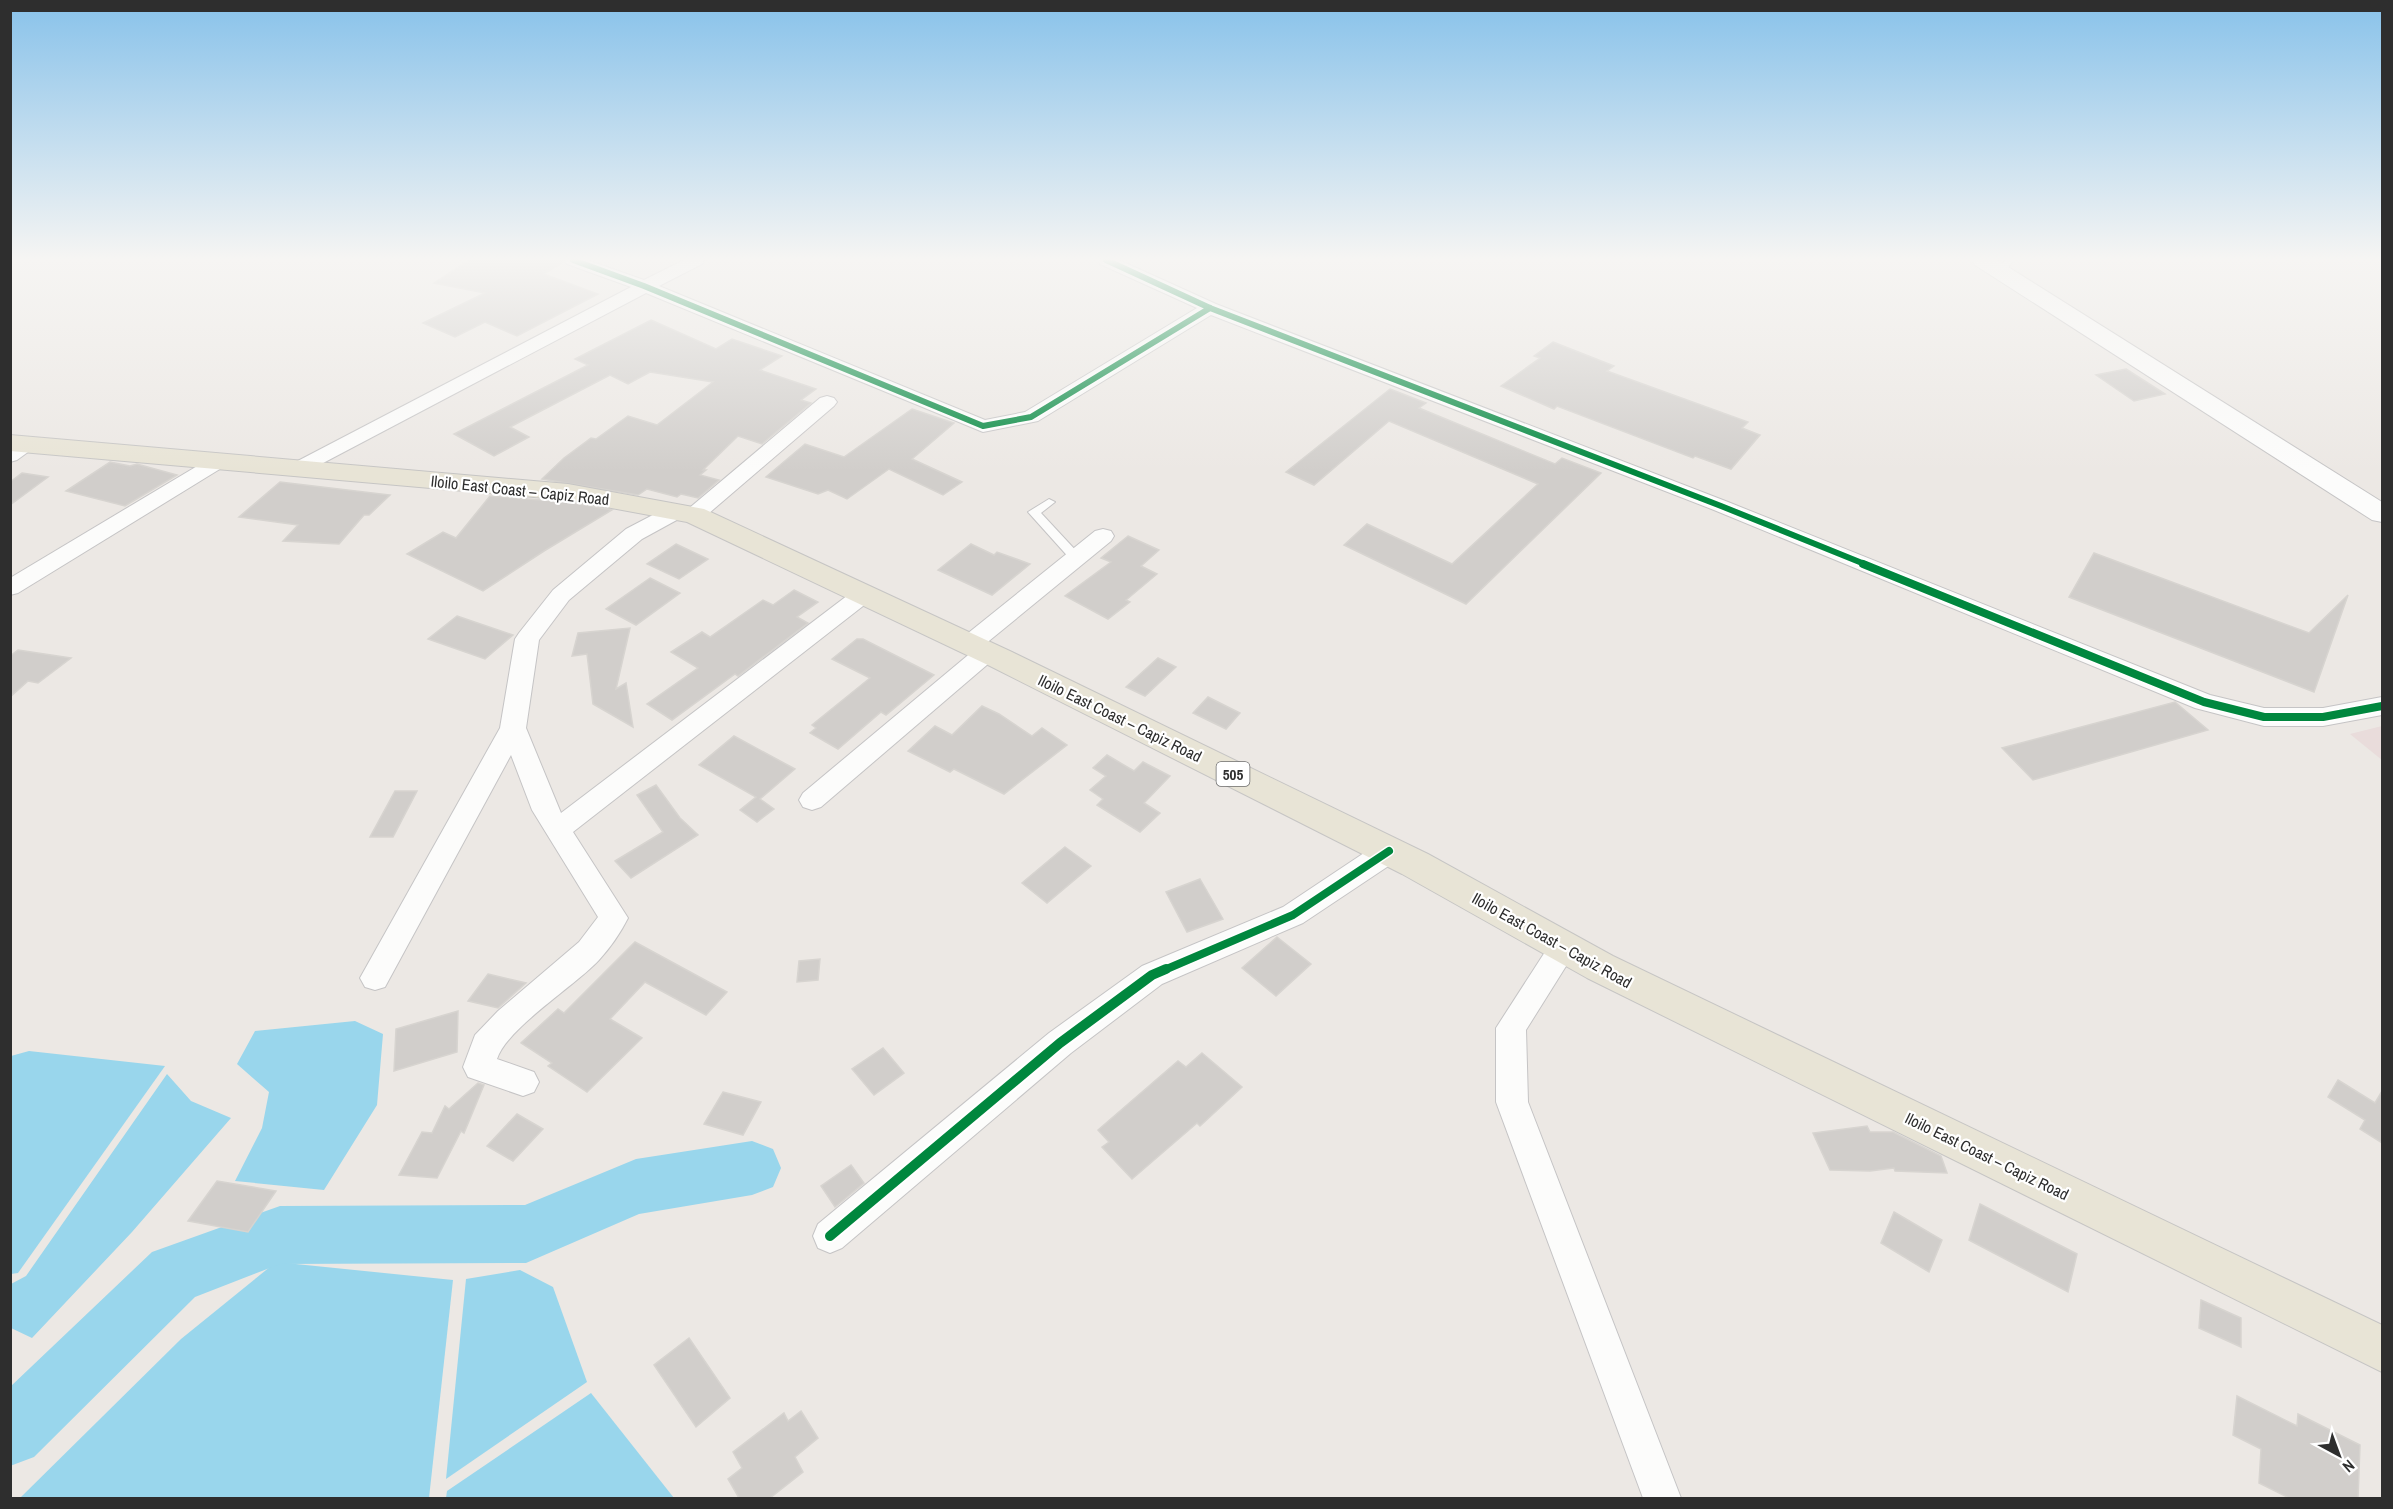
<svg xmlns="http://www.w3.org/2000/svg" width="2393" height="1509" viewBox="0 0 2393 1509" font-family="'Archivo Narrow',sans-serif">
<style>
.medical{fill:#e9dcdb}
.water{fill:#99d6ec}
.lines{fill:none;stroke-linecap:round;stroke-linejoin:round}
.river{fill:#99d6ec;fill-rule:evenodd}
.building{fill:#d1cecb;stroke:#d7d4d0;stroke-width:1.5}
.lane-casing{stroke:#c5c4c5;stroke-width:2}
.street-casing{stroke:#c5c4c5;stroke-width:2}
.secondary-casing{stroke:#c5c4c5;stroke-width:2}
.primary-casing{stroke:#c6c5c4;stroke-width:2}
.lane{fill:#fcfcfb;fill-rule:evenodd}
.street{fill:#fcfcfb;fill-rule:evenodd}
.secondary{fill:#fcfcfb;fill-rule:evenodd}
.primary{fill:#e8e4d6;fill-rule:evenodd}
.cycleway-far2-casing{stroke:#fff;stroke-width:9}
.cycleway-far1-casing{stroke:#fff;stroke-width:11}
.cycleway-casing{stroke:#fff;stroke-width:14}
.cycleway-far2{stroke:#00873e;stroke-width:6}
.cycleway-far1{stroke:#00873e;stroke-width:8}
.cycleway{stroke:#00873e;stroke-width:10}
.labels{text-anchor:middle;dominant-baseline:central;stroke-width:4.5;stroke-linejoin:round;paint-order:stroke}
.shield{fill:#fff;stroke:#6d6d6d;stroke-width:1.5}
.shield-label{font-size:15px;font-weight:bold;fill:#2e2e2e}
.street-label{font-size:16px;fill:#2e2e2e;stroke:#fff}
</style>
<rect width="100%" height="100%" fill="#ece8e4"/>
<polygon class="medical" points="2382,726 2382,760 2350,734"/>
<g class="water">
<polygon points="355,1021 383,1034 377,1105 324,1190 235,1181 262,1128 269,1092 237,1064 255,1031"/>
<polygon points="29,1051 165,1066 18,1273 11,1274 11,1056"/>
<polygon points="167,1074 191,1101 231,1118 132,1232 32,1338 11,1328 11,1284 26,1276"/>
<polygon points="276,1262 453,1280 429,1498 20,1498 181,1339"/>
<polygon points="520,1270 553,1287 587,1382 446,1479 466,1279"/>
<polygon points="591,1393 674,1498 446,1498 447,1491"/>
</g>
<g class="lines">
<polygon class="river" points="752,1141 773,1149 781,1168 773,1187 752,1195 639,1214 526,1263 280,1264 195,1297 34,1457 10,1466 10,1387 152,1252 280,1206 525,1205 636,1159"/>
</g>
<g class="building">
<polygon points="469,260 563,260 563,262 544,274 598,294 517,336 485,322 455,337 423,323 485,293 434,283"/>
<polygon points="651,320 716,349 732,339 782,356 760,370 816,389 801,400 811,403 762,444 738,436 703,470 706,470 700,475 719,480 698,498 681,494 677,497 647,489 638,495 542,479 564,458 591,438 596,439 628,416 657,425 713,382 650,372 628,384 610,375 510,427 529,437 494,456 454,434 588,365 575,359"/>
<polygon points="1553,342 1614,366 1607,371 1748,422 1742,428 1760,435 1731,469 1695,456 1693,458 1557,406 1554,409 1501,386 1540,358 1534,356"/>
<polygon points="2126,369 2165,394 2134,401 2096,375"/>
<polygon points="1390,389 1426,403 1419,408 1555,464 1562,458 1601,473 1466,604 1344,545 1367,524 1452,564 1538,484 1389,421 1314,485 1286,472"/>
<polygon points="912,409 954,423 912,459 962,482 943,495 889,469 847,499 828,490 818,494 766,477 805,444 844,457"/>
<polygon points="110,462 130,466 137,464 177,475 125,506 66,491"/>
<polygon points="22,473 48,477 10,505 10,482"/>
<polygon points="280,482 390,495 369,515 364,515 339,544 283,541 298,525 239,517"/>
<polygon points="490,496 568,502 612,510 544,551 483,591 407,554 443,532 456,538"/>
<polygon points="1128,536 1159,550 1141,566 1157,574 1126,600 1130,602 1108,619 1065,596 1111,562 1101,558"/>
<polygon points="676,544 708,559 679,579 647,564"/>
<polygon points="971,544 994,555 997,552 1030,564 992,595 938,570"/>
<polygon points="2094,553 2309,633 2348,595 2314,692 2069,597"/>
<polygon points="650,578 680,593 636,625 606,609"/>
<polygon points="794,590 818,602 797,617 808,623 738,676 735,674 672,720 647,704 698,668 671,652 702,632 710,637 763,600 773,605"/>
<polygon points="457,616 513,635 485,659 428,639"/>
<polygon points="630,628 616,689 626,683 633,727 593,704 587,654 572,656 578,633"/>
<polygon points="857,639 863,639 934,675 886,715 881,712 838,749 810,733 816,728 812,725 870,678 832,659"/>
<polygon points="18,650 71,658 38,683 28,681 10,697 10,656"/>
<polygon points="1158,658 1176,667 1145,696 1126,687"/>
<polygon points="1208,697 1240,713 1226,729 1193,713"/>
<polygon points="2175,702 2208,730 2033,780 2002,748"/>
<polygon points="982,706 999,714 1032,736 1042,728 1067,745 1004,794 954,769 950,772 908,751 935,726 952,735"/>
<polygon points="734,736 795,769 760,799 774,809 757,822 740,810 756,797 699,765"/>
<polygon points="1107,755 1134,771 1143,762 1170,776 1144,803 1160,813 1140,832 1097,805 1103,799 1090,790 1106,776 1093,768"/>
<polygon points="656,785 680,818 698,835 631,878 615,861 663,832 637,795"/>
<polygon points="395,791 417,791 393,837 370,837"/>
<polygon points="1065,847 1091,866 1047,903 1022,883"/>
<polygon points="1200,879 1223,919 1187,932 1166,892"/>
<polygon points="1277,937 1311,964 1276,996 1242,968"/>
<polygon points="635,942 727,992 706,1015 645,982 610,1019 642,1038 587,1092 548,1066 552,1063 521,1043 558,1009 564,1013"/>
<polygon points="820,959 818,980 797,982 799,961"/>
<polygon points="488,974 526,983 498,1008 468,1001"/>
<polygon points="458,1011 457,1052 394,1071 396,1029"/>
<polygon points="883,1048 904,1073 874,1095 852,1069"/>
<polygon points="1202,1053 1242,1087 1200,1126 1197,1123 1132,1179 1102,1147 1109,1142 1098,1130 1178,1061 1186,1067"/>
<polygon points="2338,1080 2375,1103 2382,1091 2382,1143 2360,1129 2365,1120 2328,1097"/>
<polygon points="478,1083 484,1085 464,1133 461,1131 437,1178 399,1175 422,1132 432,1133 445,1106 449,1109"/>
<polygon points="723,1092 761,1102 743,1135 704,1124"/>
<polygon points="517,1114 543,1129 513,1161 487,1146"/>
<polygon points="1867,1126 1870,1132 1893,1132 1941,1156 1947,1173 1895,1171 1894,1168 1870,1171 1830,1170 1813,1133"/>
<polygon points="851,1165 864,1183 835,1207 821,1186"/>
<polygon points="217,1181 276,1191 248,1232 188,1221"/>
<polygon points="1980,1204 2077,1254 2068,1292 1969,1240"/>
<polygon points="1894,1212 1942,1240 1929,1272 1881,1243"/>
<polygon points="2201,1300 2241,1318 2241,1347 2199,1328"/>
<polygon points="689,1338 730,1398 696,1427 654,1365"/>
<polygon points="2237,1396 2297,1426 2298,1414 2360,1445 2358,1498 2289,1498 2259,1483 2261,1449 2233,1435"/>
<polygon points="801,1411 818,1438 795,1457 803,1472 770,1498 739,1498 728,1479 742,1468 733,1452 784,1413 788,1421"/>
</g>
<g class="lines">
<g class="lane-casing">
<g id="lane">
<polygon points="2005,260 2013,260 2004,274 1998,274 1997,272"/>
<polygon points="1049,499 1055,502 1041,513 1080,555 1082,558 1080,561 1072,561 1028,512"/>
</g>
</g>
<g class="street-casing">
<g id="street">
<polygon points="565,260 587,260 644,280 684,260 704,260 702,264 659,286 985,420 1025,412 1197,308 1100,264 1098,260 1119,260 1216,304 1728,502 2210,695 2264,708 2323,708 2382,697 2382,715 2323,726 2264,726 2195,708 1714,510 1211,315 1038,421 983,432 646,293 306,472 292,472 289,468 292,464 631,287 567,264"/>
<path d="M827,396L834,398L837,402L834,406L701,520L694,521L687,520L684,516L642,539L569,600L539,640L526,728L561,813L856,589L864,587L872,589L875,594L872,599L573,832L628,918C621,932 610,948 599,960C575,986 507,1028 497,1059L534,1072L539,1082L534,1092L523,1096L468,1077L463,1067L475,1035L498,1011L579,942L598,917L532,810L511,755L385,987L375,990L365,987L360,978L500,728L515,639L519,633L553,590L626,529L670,506L677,505L684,506L687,510L820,398Z"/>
<polygon points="29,438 36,440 39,444 17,460 10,462 10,447"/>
<polygon points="221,454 228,456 231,460 228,464 18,593 10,595 10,578 214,456"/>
<polygon points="1103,529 1111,531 1114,536 1111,541 984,645 995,646 999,652 995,658 821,807 812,810 803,807 799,800 803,793 973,651 962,650 958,644 962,638 1095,531"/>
<polygon points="1389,840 1399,843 1403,851 1399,859 1303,923 1162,984 1071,1053 842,1248 830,1253 818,1248 813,1236 818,1224 1049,1033 1142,966 1283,907 1379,843"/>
<polygon points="1564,935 1574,938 1578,947 1526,1030 1528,1102 1681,1498 1643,1498 1496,1102 1496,1028 1554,938"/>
</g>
</g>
<g class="secondary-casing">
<polygon id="secondary" points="1972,260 1997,260 2382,502 2382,522 2372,520 1975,265"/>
</g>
<g class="primary-casing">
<polygon id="primary" points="10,435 568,484 704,509 1012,652 1428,854 1613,956 2382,1325 2382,1372 1587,978 1402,874 990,666 687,522 568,500 10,451"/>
</g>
<use href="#lane" class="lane"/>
<use href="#street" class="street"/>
<use href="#secondary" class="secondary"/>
<use href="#primary" class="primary"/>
<g class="cycleway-far2-casing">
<g id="cycleway-far2">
<polyline points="573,260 644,286 983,426 1031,417 1210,308"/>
<polyline points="1106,260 1210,308 1721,506 1867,565"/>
</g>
</g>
<g class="cycleway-far1-casing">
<g id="cycleway-far1">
<polyline points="1863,564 2204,702 2264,717 2323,717 2382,706"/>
<polyline points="1162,971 1293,915 1389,851"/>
</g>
</g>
<g class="cycleway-casing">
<polyline id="cycleway" points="830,1236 1060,1043 1152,975 1166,969"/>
</g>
<use href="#cycleway-far2" class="cycleway-far2"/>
<use href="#cycleway-far1" class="cycleway-far1"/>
<use href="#cycleway" class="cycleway"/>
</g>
<linearGradient id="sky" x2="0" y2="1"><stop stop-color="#88c2ea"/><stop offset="0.55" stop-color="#f6f5f3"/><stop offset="1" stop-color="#f6f5f3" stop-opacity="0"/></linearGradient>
<rect width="2393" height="471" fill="url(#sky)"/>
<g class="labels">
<rect class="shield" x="1216.5" y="762" width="33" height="24" rx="4.5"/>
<g class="shield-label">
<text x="1233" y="774">505</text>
</g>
<g class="street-label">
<text transform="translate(520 490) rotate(6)">Iloilo East Coast – Capiz Road</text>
<text transform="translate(1120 718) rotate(26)">Iloilo East Coast – Capiz Road</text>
<text transform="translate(1552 940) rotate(29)">Iloilo East Coast – Capiz Road</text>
<text transform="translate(1987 1156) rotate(26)">Iloilo East Coast – Capiz Road</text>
</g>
</g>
<rect width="2393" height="1509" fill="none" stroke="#2e2e2e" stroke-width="24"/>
<g transform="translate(2339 1455) rotate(139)" stroke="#ffffff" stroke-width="4.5" paint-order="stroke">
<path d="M0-4.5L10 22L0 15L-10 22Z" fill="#2e2e2e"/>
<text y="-9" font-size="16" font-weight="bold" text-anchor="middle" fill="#2e2e2e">N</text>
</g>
</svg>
